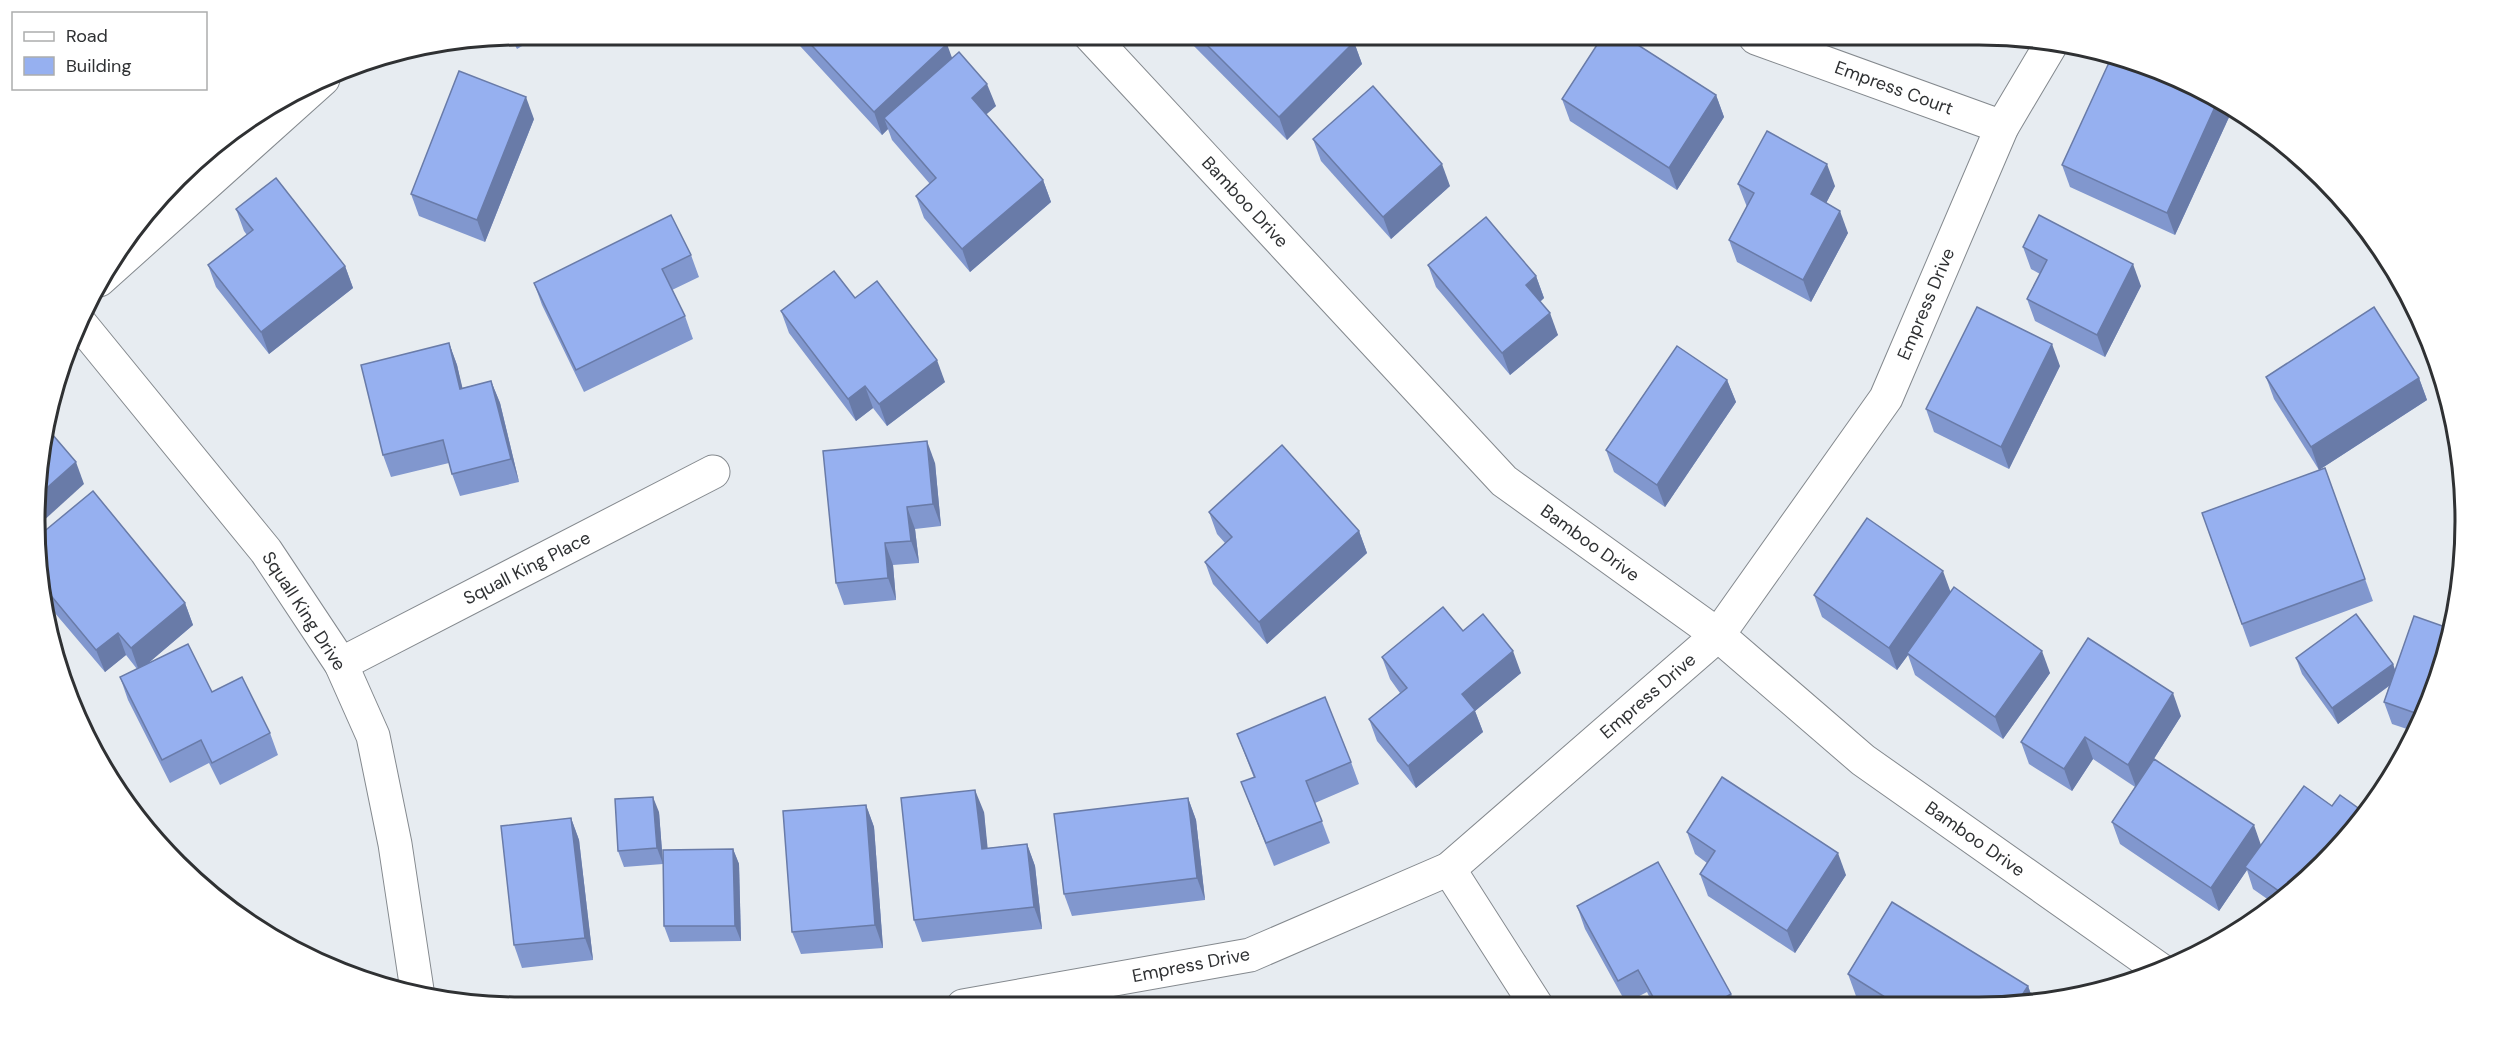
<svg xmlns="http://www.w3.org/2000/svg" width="2500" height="1042" viewBox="0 0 2500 1042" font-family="'DM Sans',sans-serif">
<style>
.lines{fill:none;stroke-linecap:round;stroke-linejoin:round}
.minor-casing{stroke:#84898e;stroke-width:35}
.tertiary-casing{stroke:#84898e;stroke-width:35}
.minor{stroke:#fff;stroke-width:33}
.tertiary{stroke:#fff;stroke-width:33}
.wall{fill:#8197ce}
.shaded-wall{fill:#697ba8}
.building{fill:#96b0f0;stroke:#697ba8;stroke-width:1.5}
.labels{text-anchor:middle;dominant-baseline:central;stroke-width:4.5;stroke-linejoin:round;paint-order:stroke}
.street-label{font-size:18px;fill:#2f3133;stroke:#fff}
.rim{fill:none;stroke:#2f3133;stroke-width:3}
</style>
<rect width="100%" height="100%" fill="#e7ecf1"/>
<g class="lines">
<g class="minor-casing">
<g id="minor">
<polyline points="1089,34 1504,481 1718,635 1863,760 2162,971"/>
<polyline points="1753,34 1756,38 2002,127"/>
<polyline points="99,280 323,79"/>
<polyline points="79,322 266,551 341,664 373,736 395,844 417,990"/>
<polyline points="341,664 713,472"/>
<polyline points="1449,869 1536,1005"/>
</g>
</g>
<g class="tertiary-casing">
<polyline id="tertiary" points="963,1006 1250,955 1449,869 1718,635 1886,398 2002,127 2050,46"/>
</g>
<use href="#minor" class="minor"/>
<use href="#tertiary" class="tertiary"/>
</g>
<g class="wall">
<polygon points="521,34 543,34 517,49 510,36"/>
<polygon points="789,34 938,34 952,58 996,106 986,114 1043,180 1051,202 970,272 924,218 916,196 930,184 892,140 888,129 882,135"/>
<polygon points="1182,34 1347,34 1354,42 1362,64 1287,140"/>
<polygon points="1481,34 1501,34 1489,44"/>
<polygon points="1716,95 1724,117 1677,190 1570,121 1562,99"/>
<polygon points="2222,100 2225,102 2230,115 2175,235 2070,187 2062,165"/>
<polygon points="534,119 485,242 419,216 411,194"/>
<polygon points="1313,139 1450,186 1391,239 1321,161"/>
<polygon points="1738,184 1835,186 1826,203 1848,233 1811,302 1737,262 1729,240 1747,207"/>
<polygon points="236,209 345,266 353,288 269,354 216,287 208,265 247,235 244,231"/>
<polygon points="2023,247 2141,286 2105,357 2035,321 2027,299 2040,274 2031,269"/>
<polygon points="691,255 699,277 672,290 685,316 693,339 584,392 542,305 534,283"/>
<polygon points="1428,265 1536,276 1544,298 1540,302 1558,335 1510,375 1436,287"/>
<polygon points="855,298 945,382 887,426 873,408 856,421 789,333 781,311"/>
<polygon points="449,343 457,365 462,388 491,381 500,403 519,482 460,496 452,474 449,463 391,477 383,455"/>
<polygon points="2060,366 2009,469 1934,432 1926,409"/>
<polygon points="2266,377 2419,378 2427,400 2319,470 2274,399"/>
<polygon points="1727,380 1736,402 1665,507 1614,472 1606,450"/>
<polygon points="935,463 941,526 915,529 919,563 893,565 896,600 844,605 836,583"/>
<polygon points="2325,468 2373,601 2250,647 2202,513"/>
<polygon points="1209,512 1359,531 1367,553 1267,644 1213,584 1205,562 1225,543 1217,534"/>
<polygon points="41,534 185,603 193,625 146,665 212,692 270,733 278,755 220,785 209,763 170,783 128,700 120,677 137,669 126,655 105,672 43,599"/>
<polygon points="1951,592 2050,673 2003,739 1915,675 1908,655 1897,670 1822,617 1814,595"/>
<polygon points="1463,631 1521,673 1475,711 1483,732 1416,788 1377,741 1369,719 1400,693 1390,679 1382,657"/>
<polygon points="2296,658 2393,664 2395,670 2440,677 2413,731 2392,724 2384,702 2389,686 2338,724 2302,674"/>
<polygon points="2181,716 2143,776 2261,845 2300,887 2273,903 2253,889 2247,870 2219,911 2120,844 2112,822 2135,787 2093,759 2072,791 2029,764 2021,742"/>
<polygon points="1237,734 1351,762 1359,784 1315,803 1330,843 1274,866 1241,782 1254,778"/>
<polygon points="1188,798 1196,820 1205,900 1072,916 1064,894"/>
<polygon points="866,805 874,827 883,948 801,954 792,932"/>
<polygon points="659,812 663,864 624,867 618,851"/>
<polygon points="984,812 987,848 1027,844 1035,866 1042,929 922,942 914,920"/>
<polygon points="571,818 579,840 593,960 522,968 514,945"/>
<polygon points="1687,832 1846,875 1795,953 1708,896 1700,874 1707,863 1695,854"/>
<polygon points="733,849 739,864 741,941 670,942 664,926"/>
<polygon points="1577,906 1731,994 1735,1004 1653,1004 1647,992 1626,1003 1585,929"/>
<polygon points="1848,974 2028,986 2034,1003 1869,1004 1856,996"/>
</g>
<g class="shaded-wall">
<polygon points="1485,34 1501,34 1489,44"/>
<polygon points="1354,42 1362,64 1287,140 1279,117"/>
<polygon points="947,44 955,66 884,118 888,129 882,135 874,112"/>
<polygon points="987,84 996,106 980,120 972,98"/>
<polygon points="1716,95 1724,117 1677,190 1669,168"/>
<polygon points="526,97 534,119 485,242 477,220"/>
<polygon points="2219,98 2225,102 2230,115 2175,235 2167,213"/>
<polygon points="1442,164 1450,186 1391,239 1383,217"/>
<polygon points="1827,164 1835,186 1819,217 1811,194"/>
<polygon points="1043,180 1051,202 970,272 962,249"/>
<polygon points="1840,211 1848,233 1811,302 1803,280"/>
<polygon points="2133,264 2141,286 2105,357 2097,335"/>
<polygon points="345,266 353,288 269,354 261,332"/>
<polygon points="1536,276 1544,298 1534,307 1526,285"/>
<polygon points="1550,313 1558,335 1510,375 1502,353"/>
<polygon points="449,343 457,365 468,411 460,389"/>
<polygon points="2052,344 2060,366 2009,469 2001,447"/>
<polygon points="937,360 945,382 887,426 879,404"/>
<polygon points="2419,378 2427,400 2319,470 2311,447"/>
<polygon points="1727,380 1736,402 1665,507 1657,485"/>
<polygon points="491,381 500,403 519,482 511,459"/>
<polygon points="865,386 873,408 856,421 848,399"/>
<polygon points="927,441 935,463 941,526 933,504"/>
<polygon points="76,462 84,484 41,523 40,494"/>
<polygon points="907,507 915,529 919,563 911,541"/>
<polygon points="1359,531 1367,553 1267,644 1259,622"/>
<polygon points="885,543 893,565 896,600 888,578"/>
<polygon points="1943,571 1951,593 1907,653 1908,655 1897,670 1889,648"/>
<polygon points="185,603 193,625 139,671 131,648"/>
<polygon points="118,633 126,655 105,672 96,650"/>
<polygon points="1513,651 1521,673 1475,711 1483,732 1416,788 1408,766 1462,694"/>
<polygon points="2042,651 2050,673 2003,739 1995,717"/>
<polygon points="2393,664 2398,679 2338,724 2332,708"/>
<polygon points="2173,693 2181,716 2136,787 2128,765"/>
<polygon points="2085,737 2093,759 2072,791 2064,769"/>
<polygon points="975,790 984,812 990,871 982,849"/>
<polygon points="653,797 659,812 663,864 657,848"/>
<polygon points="1188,798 1196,820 1205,900 1197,878"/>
<polygon points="866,805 874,827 883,948 875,925"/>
<polygon points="571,818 579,840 593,960 585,938"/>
<polygon points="2254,825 2262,848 2245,867 2247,870 2219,911 2211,888"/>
<polygon points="1027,844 1035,866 1042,929 1034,907"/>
<polygon points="733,849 739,864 741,941 735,926"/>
<polygon points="1838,853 1846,875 1795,953 1787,931"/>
<polygon points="2028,986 2034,1003 2017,1003"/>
</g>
<g class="building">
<polygon points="801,34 938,34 947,44 874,112"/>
<polygon points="1196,34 1347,34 1354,42 1279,117"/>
<polygon points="1604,34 1621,34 1716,95 1669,168 1562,99"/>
<polygon points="959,52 987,84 972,98 1043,180 962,249 916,196 936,178 884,118"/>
<polygon points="2112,56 2135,60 2219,98 2167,213 2062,165"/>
<polygon points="459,71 526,97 477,220 411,194"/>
<polygon points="1373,86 1442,164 1383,217 1313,139"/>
<polygon points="1767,131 1827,164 1811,194 1840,211 1803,280 1729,240 1754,193 1738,184"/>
<polygon points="276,178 345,266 261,332 208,265 253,230 236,209"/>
<polygon points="671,215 691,255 662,269 685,316 576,370 534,283"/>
<polygon points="2039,215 2133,264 2097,335 2027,299 2047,260 2023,247"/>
<polygon points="1486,217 1536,276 1526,285 1550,313 1502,353 1428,265"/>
<polygon points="834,271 855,298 877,281 937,360 879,404 865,386 848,399 781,311"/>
<polygon points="1977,307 2052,344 2001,447 1926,409"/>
<polygon points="2374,307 2419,378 2311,447 2266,377"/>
<polygon points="449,343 460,389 491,381 511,459 452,474 443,440 383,455 361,365"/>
<polygon points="1677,346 1727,380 1657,485 1606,450"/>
<polygon points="46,427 76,462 40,494 39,457"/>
<polygon points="927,441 933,504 907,507 911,541 885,543 888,578 836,583 823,451"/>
<polygon points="1282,445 1359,531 1259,622 1205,562 1232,537 1209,512"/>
<polygon points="2325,468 2365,579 2242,624 2202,513"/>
<polygon points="93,491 185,603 131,648 118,633 96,650 43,586 41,534"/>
<polygon points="1867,518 1943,571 1889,648 1814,595"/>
<polygon points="1954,587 2042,651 1995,717 1907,653"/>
<polygon points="1443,607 1463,631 1483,614 1513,651 1462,694 1475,710 1408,766 1369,719 1407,688 1382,657"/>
<polygon points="2356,614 2393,664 2332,708 2296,658"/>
<polygon points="2414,616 2451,629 2440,677 2421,715 2384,702"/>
<polygon points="2088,638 2173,693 2128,765 2085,737 2064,769 2021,742"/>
<polygon points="188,644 212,692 242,677 270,733 212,763 201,740 162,760 120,677"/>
<polygon points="1325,697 1351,762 1306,781 1322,821 1266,843 1241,782 1255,777 1237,734"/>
<polygon points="2154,759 2254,825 2211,888 2112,822"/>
<polygon points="1722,777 1838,853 1787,931 1700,874 1715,851 1687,832"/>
<polygon points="2304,786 2332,806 2340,795 2365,813 2300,887 2286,896 2245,867"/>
<polygon points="975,790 982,849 1027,844 1034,907 914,920 901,798"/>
<polygon points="653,797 657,848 618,851 615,799"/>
<polygon points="1188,798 1197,878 1064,894 1054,814"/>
<polygon points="866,805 875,925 792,932 783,811"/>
<polygon points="571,818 585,938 514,945 501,826"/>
<polygon points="733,849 735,926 664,926 663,850"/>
<polygon points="1658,862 1731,994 1714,1004 1657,1004 1638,970 1618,981 1577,906"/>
<polygon points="1892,902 2028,986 2017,1003 1896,1004 1848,974"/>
</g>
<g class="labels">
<g class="street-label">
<text transform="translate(1894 88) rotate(20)">Empress Court</text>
<text transform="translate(1245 202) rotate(47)">Bamboo Drive</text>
<text transform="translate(1926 304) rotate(-67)">Empress Drive</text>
<text transform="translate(1590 543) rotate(36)">Bamboo Drive</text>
<text transform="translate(527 568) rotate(-27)">Squall King Place</text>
<text transform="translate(304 611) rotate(57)">Squall King Drive</text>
<text transform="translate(1648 696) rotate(-41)">Empress Drive</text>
<text transform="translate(1975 839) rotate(35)">Bamboo Drive</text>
<text transform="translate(1191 965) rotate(-11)">Empress Drive</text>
</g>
</g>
<path d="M0 0H2500V1042H0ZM521 45H1979A476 476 0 0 1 2455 521V521A476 476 0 0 1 1979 997H521A476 476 0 0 1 45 521V521A476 476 0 0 1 521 45Z" fill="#fff" fill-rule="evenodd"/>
<path class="rim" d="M521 45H1979A476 476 0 0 1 2455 521V521A476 476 0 0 1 1979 997H521A476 476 0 0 1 45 521V521A476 476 0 0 1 521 45Z"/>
<rect x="12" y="12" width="195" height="78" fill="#ffffff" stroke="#acadad" stroke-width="1.5"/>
<rect x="24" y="32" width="30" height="9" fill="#ffffff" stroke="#acadad" stroke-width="1.5"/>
<text x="66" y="42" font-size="18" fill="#2f3133">Road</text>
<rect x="24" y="57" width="30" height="18" fill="#96b0f0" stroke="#acadad" stroke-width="1.5"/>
<text x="66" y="72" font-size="18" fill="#2f3133">Building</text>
</svg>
